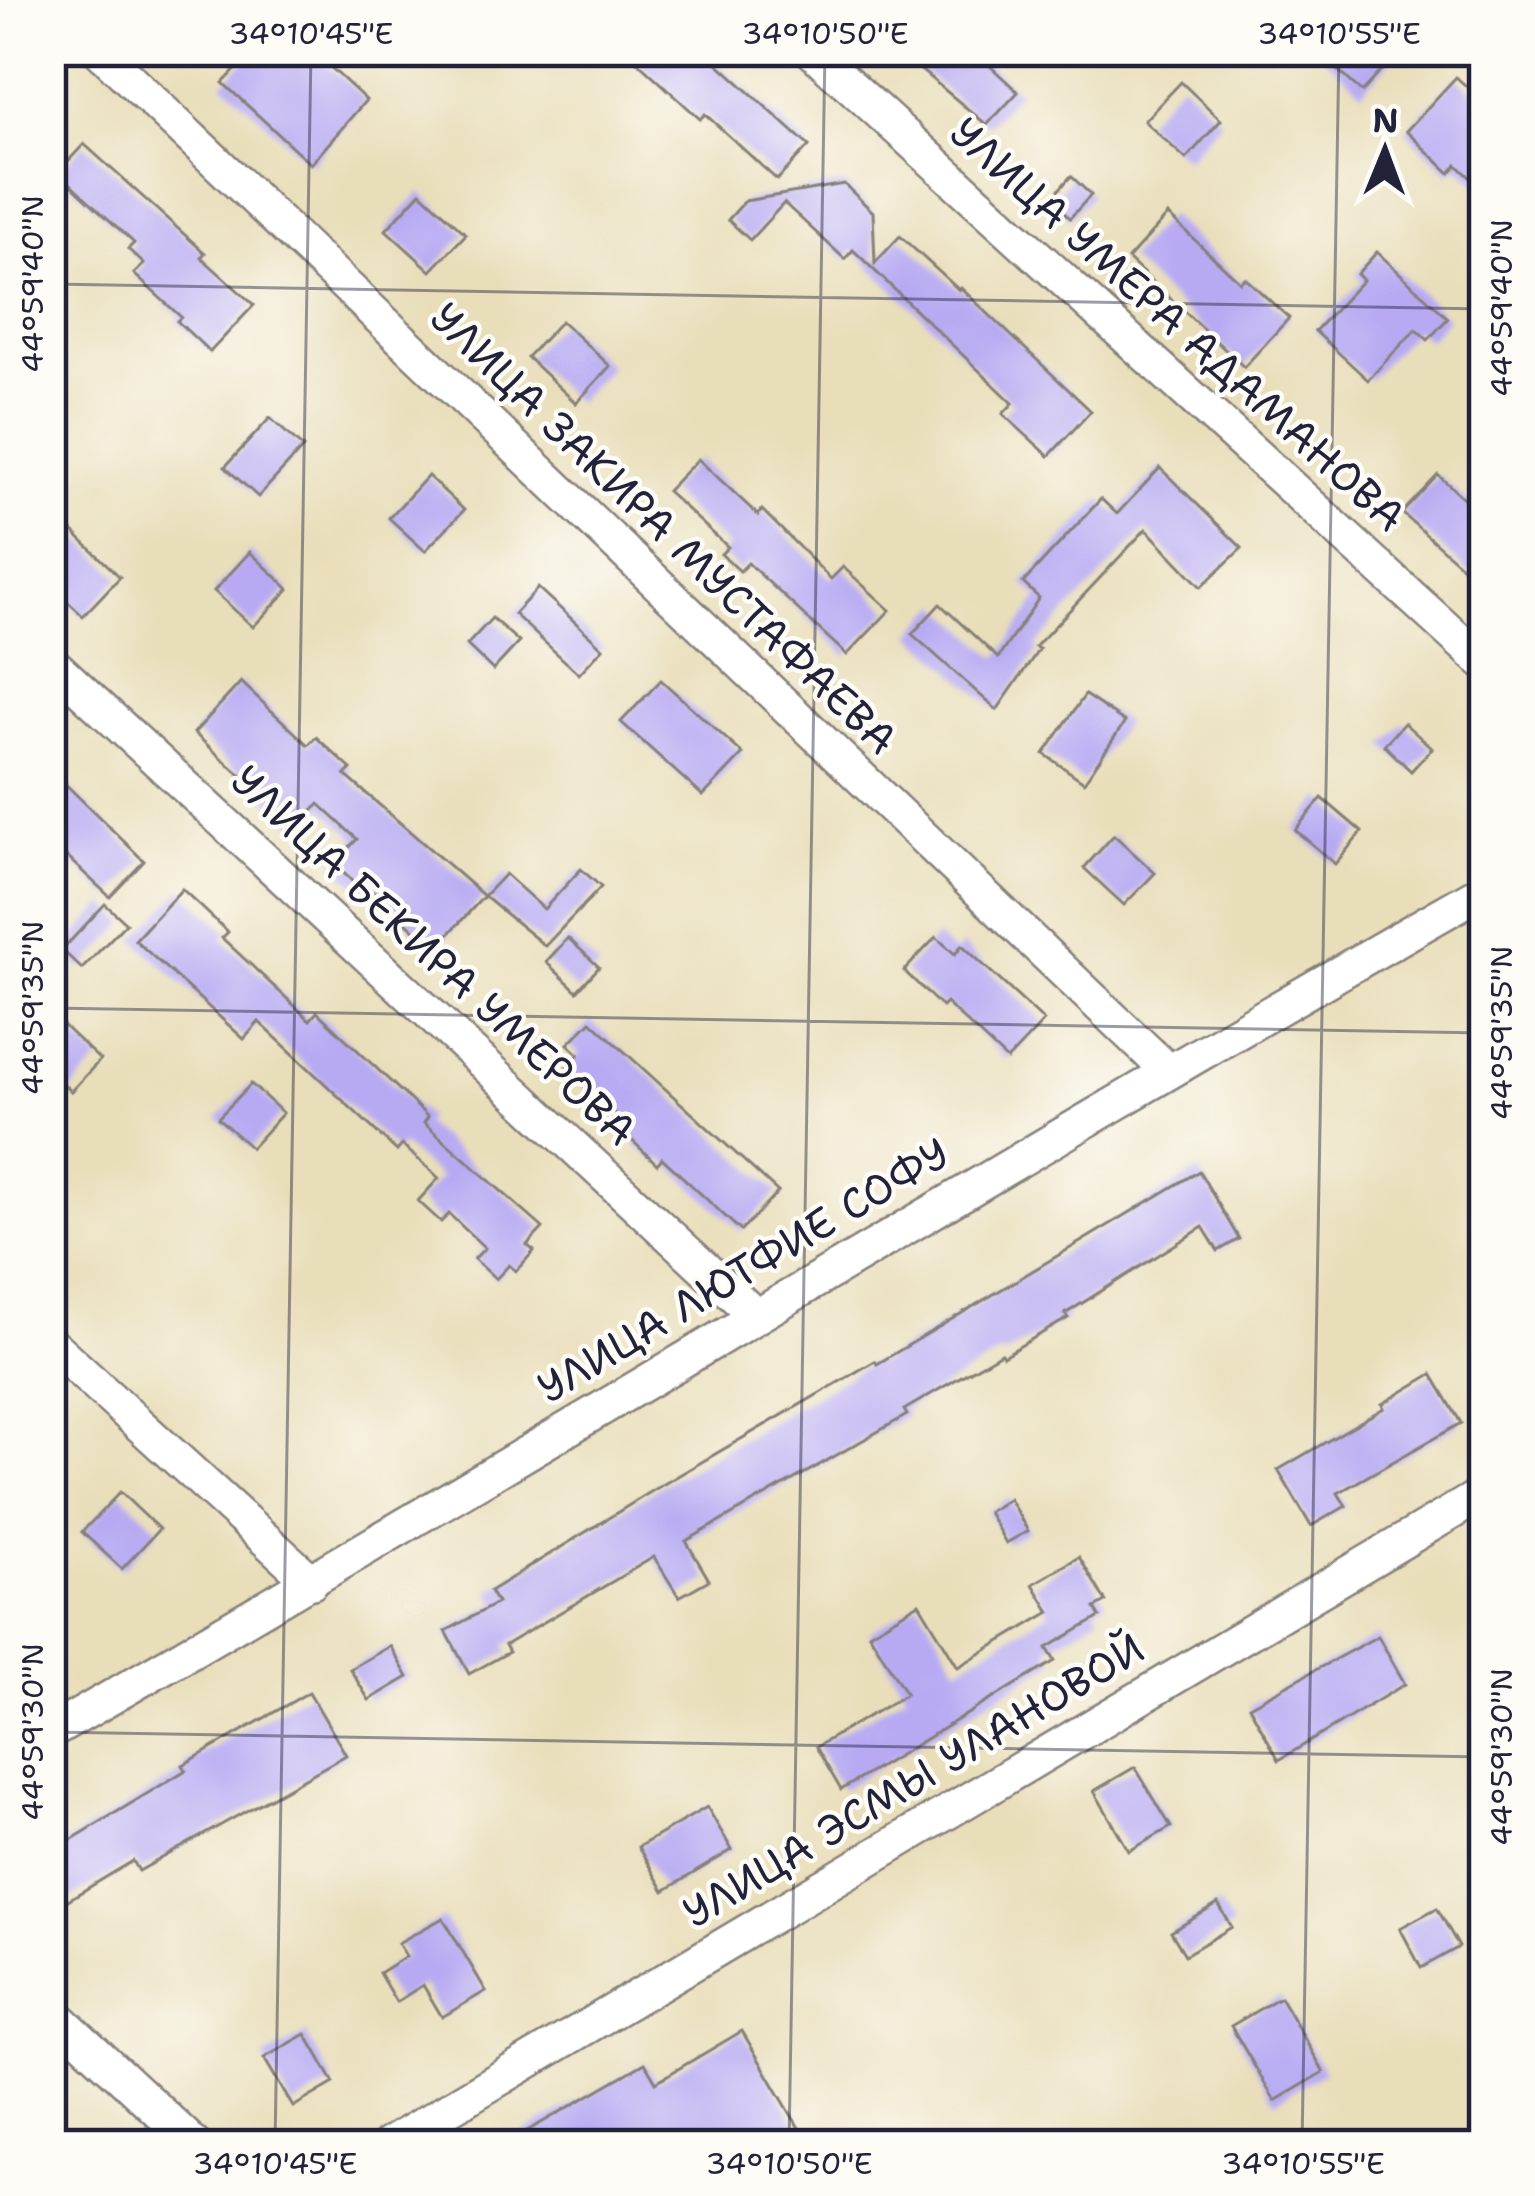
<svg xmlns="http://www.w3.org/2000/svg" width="1535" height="2196" viewBox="0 0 1535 2196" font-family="'Shantell Sans',sans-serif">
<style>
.building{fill:#b7aaf3}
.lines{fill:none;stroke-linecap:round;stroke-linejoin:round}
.minor-casing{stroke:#86807a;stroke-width:38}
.minor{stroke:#fff;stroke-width:33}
.ticks{fill:none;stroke:#22223b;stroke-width:3;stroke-opacity:0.45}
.labels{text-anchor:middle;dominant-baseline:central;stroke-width:9;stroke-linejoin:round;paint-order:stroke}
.street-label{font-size:42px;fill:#22223b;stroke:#fdfcf7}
.neatline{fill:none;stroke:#22223b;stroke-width:4.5}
.ticks-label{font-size:30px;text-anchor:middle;fill:#22223b}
</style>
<rect width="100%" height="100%" fill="#fdfcf7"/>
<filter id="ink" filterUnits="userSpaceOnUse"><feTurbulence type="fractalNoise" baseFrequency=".00833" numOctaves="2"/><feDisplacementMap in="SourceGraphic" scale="24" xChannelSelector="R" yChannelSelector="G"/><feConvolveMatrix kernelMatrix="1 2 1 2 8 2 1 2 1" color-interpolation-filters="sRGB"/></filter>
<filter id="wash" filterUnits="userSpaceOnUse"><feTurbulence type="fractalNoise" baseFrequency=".004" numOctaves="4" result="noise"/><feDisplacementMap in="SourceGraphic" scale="48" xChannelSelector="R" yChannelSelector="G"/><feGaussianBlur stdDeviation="2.7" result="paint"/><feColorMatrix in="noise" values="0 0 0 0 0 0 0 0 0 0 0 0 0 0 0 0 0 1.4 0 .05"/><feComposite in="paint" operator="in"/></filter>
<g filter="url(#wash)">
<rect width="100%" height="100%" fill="#e9deba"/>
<g id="blocks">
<g class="building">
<polygon points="254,51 313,51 366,100 311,164 223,83"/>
<polygon points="626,51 704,51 809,146 777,180 705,114 700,119"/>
<polygon points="930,51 974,51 1018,92 987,125 916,66"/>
<polygon points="1317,51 1400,51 1362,92"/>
<polygon points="1456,77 1484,102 1484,190 1457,165 1450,173 1406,131"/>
<polygon points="1181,82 1221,120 1186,159 1144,121"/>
<polygon points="84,144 205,253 201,257 254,305 210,352 177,321 181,317 134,274 144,264 128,249 134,243 58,172"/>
<polygon points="1071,176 1091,195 1070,218 1050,200"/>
<polygon points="844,184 873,212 875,263 900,236 959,290 961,288 1091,411 1049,456 1003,414 1013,403 853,250 845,259 784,203 750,240 728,220 745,201"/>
<polygon points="421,192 466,234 431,271 386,230"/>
<polygon points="1168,215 1240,282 1245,278 1289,318 1244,367 1128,259"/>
<polygon points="1377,252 1448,318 1428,340 1416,329 1368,380 1315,331 1363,280 1357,274"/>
<polygon points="561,321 610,366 576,403 527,357"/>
<polygon points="270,418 303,448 258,497 225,467"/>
<polygon points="698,459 758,515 762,510 831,579 843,567 890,610 847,655 748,563 740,571 721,554 728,547 667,491"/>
<polygon points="1160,468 1242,548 1201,587 1146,529 1035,647 1039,649 997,710 912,634 940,604 998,658 1039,598 1023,583 1101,499 1117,514"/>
<polygon points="1438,475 1484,517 1484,586 1402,513"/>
<polygon points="428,476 464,510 425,551 389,518"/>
<polygon points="70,529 120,577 83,616 51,586 51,549"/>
<polygon points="250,552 289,589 253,627 214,591"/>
<polygon points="538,588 603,648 579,674 514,614"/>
<polygon points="492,618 519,642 493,670 467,645"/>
<polygon points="661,680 743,754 703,796 621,722"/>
<polygon points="241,682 308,745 316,737 351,769 345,775 484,896 435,949 374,892 369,897 334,864 357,839 319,804 298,827 194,733"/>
<polygon points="1085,695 1125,722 1084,782 1044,754"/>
<polygon points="1404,723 1432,748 1411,771 1384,745"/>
<polygon points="51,770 144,861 110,897 51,842"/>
<polygon points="1322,798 1362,832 1335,864 1295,830"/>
<polygon points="1114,835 1155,873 1124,905 1084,868"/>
<polygon points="581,869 601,887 545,946 484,896 505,874 544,909"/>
<polygon points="182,889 228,932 222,938 310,1020 317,1012 428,1117 424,1123 543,1228 527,1245 534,1251 516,1271 509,1265 496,1279 474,1259 485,1248 449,1214 441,1222 418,1201 439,1178 402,1145 397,1151 259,1022 244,1039 135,940"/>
<polygon points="105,904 126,923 82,969 62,950"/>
<polygon points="936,937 955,954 962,945 1044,1021 1007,1060 946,1003 942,1007 904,971"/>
<polygon points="568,938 599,967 577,991 546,962"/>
<polygon points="51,1014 100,1060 71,1091 51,1072"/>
<polygon points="591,1021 778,1192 741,1231 662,1158 657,1164 617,1126 622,1121 566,1068 579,1054 568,1044"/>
<polygon points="251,1084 283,1113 251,1148 218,1118"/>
<polygon points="1199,1171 1239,1239 1218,1251 1203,1227 1065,1314 1068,1318 1003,1356 1001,1353 904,1410 907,1415 686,1541 709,1580 679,1597 654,1557 505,1645 509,1652 469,1674 446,1631 497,1603 490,1591 657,1488 875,1361 877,1364"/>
<polygon points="1432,1374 1461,1423 1338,1493 1346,1506 1311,1526 1278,1470 1384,1408 1382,1404"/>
<polygon points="120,1492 159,1529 122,1569 82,1532"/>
<polygon points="1009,1499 1028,1531 1006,1543 988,1512"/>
<polygon points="1079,1557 1106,1602 1095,1608 1100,1617 1047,1648 1055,1661 841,1790 816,1747 906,1694 869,1633 919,1603 958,1667 1050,1612 1033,1584"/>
<polygon points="1378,1636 1405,1684 1279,1760 1249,1706"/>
<polygon points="390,1646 408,1677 369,1700 350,1669"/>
<polygon points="309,1692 346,1755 139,1871 133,1861 51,1910 51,1852 186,1770 183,1765"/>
<polygon points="1135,1767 1171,1827 1129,1851 1094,1791"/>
<polygon points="707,1807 732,1850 664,1891 638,1847"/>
<polygon points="1218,1904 1232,1927 1185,1955 1171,1932"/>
<polygon points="1437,1908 1459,1947 1421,1968 1400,1928"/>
<polygon points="443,1918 486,1991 442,2017 423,1985 396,2002 379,1973 406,1956 398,1943"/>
<polygon points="1280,1997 1324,2072 1275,2101 1231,2026"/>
<polygon points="742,2031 809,2145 503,2145 645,2063 656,2082"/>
<polygon points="306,2034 334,2083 293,2107 264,2058"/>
</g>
</g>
</g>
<g filter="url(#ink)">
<use href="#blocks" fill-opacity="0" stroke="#86807a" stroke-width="3"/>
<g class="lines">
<g class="minor-casing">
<g id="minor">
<polyline points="100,51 1167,1070"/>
<polyline points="812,51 1484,663"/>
<polyline points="51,662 755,1315"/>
<polyline points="51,1344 312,1582"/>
<path d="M51,1732C531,1456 1002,1164 1484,890"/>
<polyline points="51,2011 195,2145"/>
<polyline points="388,2145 1484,1493"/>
</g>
</g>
<use href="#minor" class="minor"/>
</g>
</g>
<path class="ticks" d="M51,284L1484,309M51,1008L1484,1033M51,1732L1484,1757M275,2145L311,51M789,2145L825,51M1302,2145L1339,51"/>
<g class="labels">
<g class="street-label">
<text transform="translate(1178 324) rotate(42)">УЛИЦА УМЕРА АДАМАНОВА</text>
<text transform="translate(664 528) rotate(44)">УЛИЦА ЗАКИРА МУСТАФАЕВА</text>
<text transform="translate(434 955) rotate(43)">УЛИЦА БЕКИРА УМЕРОВА</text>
<text transform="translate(743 1270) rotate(-31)">УЛИЦА ЛЮТФИЕ СОФУ</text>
<text transform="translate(913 1780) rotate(-31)">УЛИЦА ЭСМЫ УЛАНОВОЙ</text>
</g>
</g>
<rect width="1535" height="2196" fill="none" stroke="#fdfcf7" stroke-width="132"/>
<g transform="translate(1385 150) rotate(1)" stroke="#fdfcf7" stroke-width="9" paint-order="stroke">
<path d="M0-9L21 45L0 30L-21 45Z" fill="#22223b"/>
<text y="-18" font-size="33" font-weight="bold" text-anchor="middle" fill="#22223b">N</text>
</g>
<rect x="66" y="66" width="1403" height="2064" class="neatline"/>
<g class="ticks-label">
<text x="311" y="44">34°10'45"E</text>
<text x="825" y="44">34°10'50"E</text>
<text x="1339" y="44">34°10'55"E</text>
<text transform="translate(33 284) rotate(-90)" y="10">44°59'40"N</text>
<text transform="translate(1502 308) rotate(-90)" y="10">44°59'40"N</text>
<text transform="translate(33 1008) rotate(-90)" y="10">44°59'35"N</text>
<text transform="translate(1502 1033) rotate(-90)" y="10">44°59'35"N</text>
<text transform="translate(33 1732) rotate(-90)" y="10">44°59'30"N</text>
<text transform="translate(1502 1757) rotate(-90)" y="10">44°59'30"N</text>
<text x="275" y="2174">34°10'45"E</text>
<text x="789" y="2174">34°10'50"E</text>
<text x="1303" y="2174">34°10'55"E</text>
</g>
</svg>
